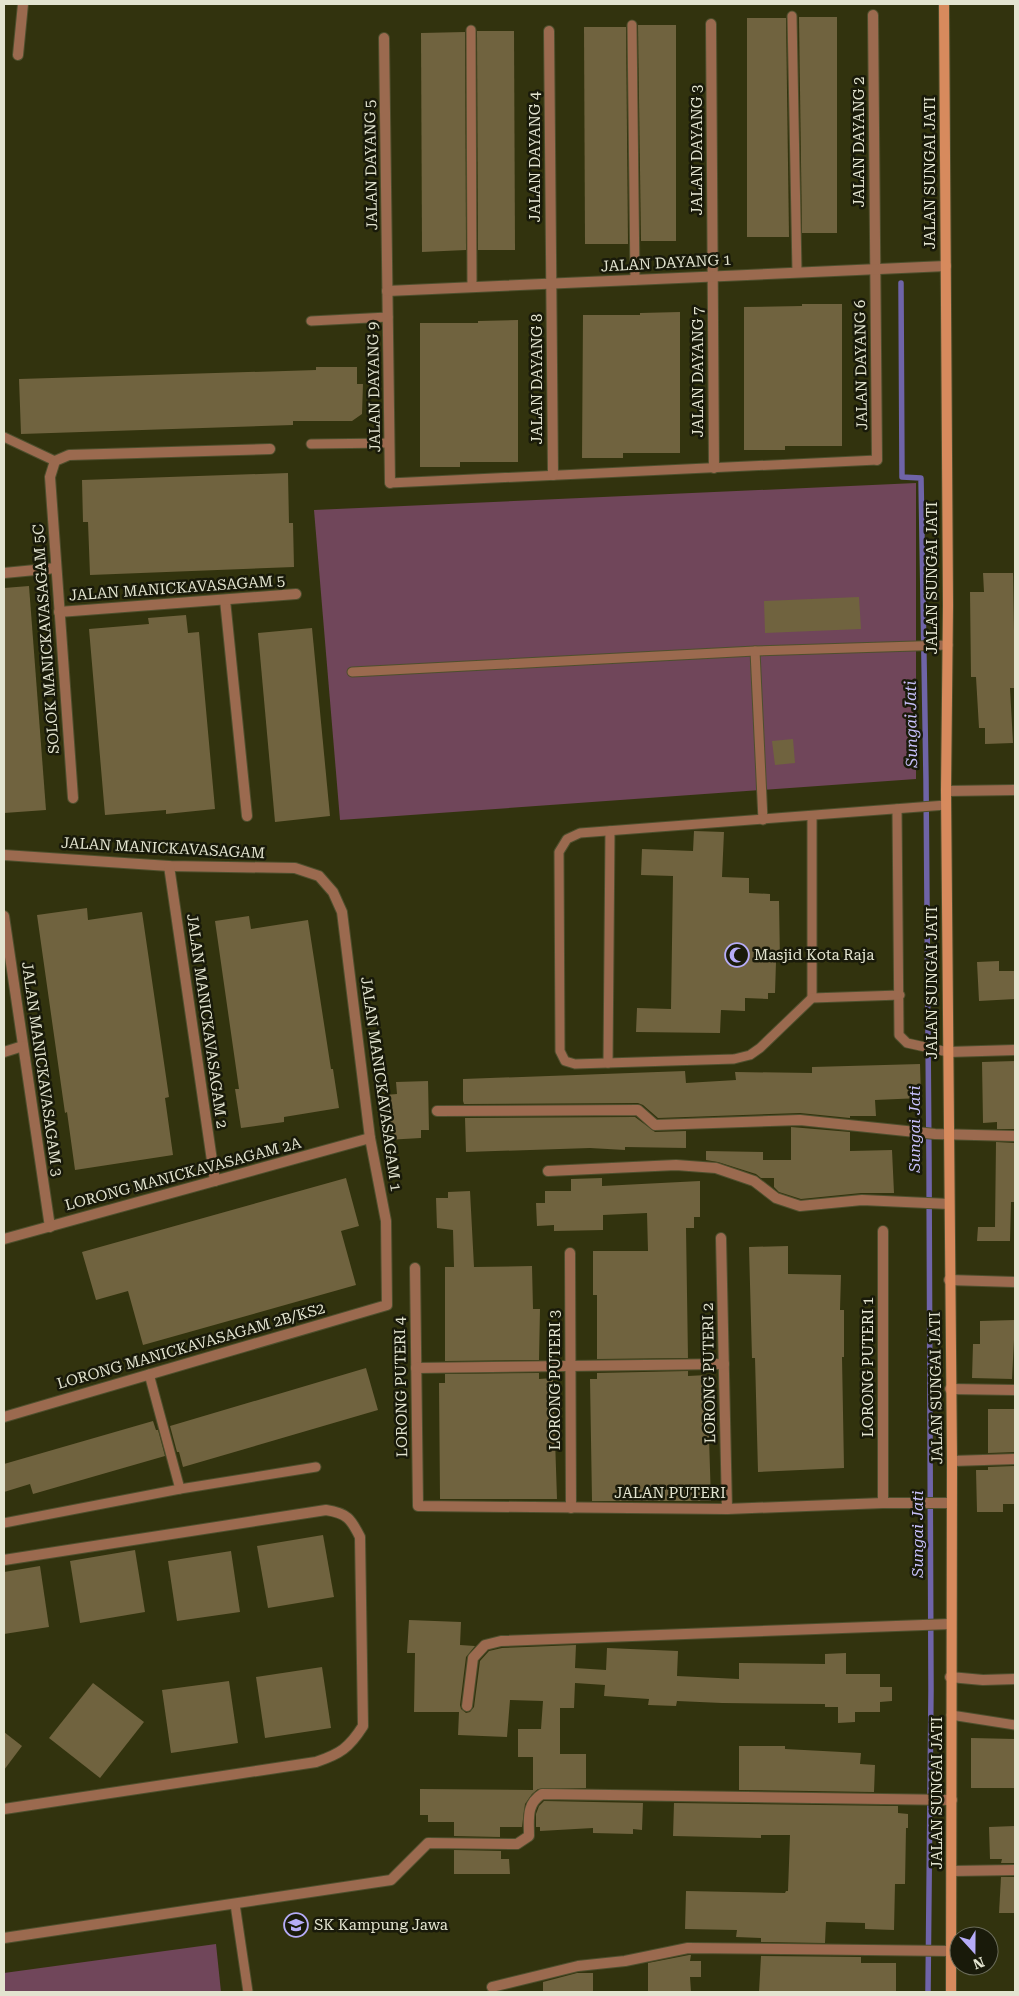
<svg xmlns="http://www.w3.org/2000/svg" width="1019" height="1996" viewBox="0 0 1019 1996" font-family="'Roboto Serif',serif">
<style>
.green{fill:#70465a}
.lines{fill:none;stroke-linecap:round;stroke-linejoin:round}
.stream{stroke:#6f64a8;stroke-width:5.5}
.building{fill:#70633f}
.lane-casing{stroke:#4e4f2d;stroke-width:11}
.street-casing{stroke:#4e4f2d;stroke-width:12}
.secondary-casing{stroke:#4e4f2d;stroke-width:12}
.lane{stroke:#9b6a4f;stroke-width:9}
.street{stroke:#9b6a4f;stroke-width:10}
.secondary{stroke:#d78a5d;stroke-width:10}
.labels{text-anchor:middle;dominant-baseline:central;stroke-width:5;stroke-linejoin:round;paint-order:stroke}
.street-label{font-size:15px;fill:#e3e4d0;stroke:#191a0a}
.poi-label{font-size:15px;fill:#e3e4d0;stroke:#191a0a;text-anchor:start}
.water-label{font-size:16px;font-style:italic;fill:#c7c0fa;stroke:#191a0a}
</style>
<rect width="100%" height="100%" fill="#32330e"/>
<g class="green">
<polygon points="916,483 916,779 340,820 314,510"/>
<polygon points="216,1944 221,1992 4,1992 4,1973"/>
</g>
<g class="lines">
<polyline class="stream" points="901,283 902,477 921,478 926,779 929,1160 931,1690 928,1992"/>
</g>
<g class="building">
<polygon points="799,17 837,17 837,233 802,233"/>
<polygon points="747,18 786,18 789,237 747,237"/>
<polygon points="638,25 676,25 676,241 641,241"/>
<polygon points="584,27 626,27 628,244 585,244"/>
<polygon points="477,31 514,31 515,250 478,250"/>
<polygon points="465,32 466,250 422,252 421,33"/>
<polygon points="802,304 842,304 842,446 785,446 785,450 744,450 744,307 802,306"/>
<polygon points="680,312 680,453 623,453 623,458 582,458 583,315 640,315 640,313"/>
<polygon points="518,320 518,462 460,462 460,467 420,467 420,323 478,323 478,321"/>
<polygon points="316,367 357,367 357,384 363,384 362,414 352,421 293,421 293,425 21,434 19,379 316,370"/>
<polygon points="288,473 289,523 293,523 294,567 90,575 88,522 83,522 82,480"/>
<polygon points="983,573 1013,573 1015,688 1010,688 1013,743 985,744 985,728 979,728 976,677 971,677 970,592 984,592"/>
<polygon points="29,586 46,810 4,813 4,588"/>
<polygon points="859,597 861,629 765,633 764,601"/>
<polygon points="186,615 188,633 199,632 215,809 166,814 166,810 105,815 89,629 149,624 148,618"/>
<polygon points="312,628 330,816 275,822 258,633"/>
<polygon points="793,739 795,763 775,765 772,741"/>
<polygon points="694,831 724,832 722,877 749,878 749,893 770,894 770,901 779,901 780,962 776,962 775,993 768,993 768,999 745,998 745,1011 721,1010 720,1033 636,1032 637,1008 671,1009 673,876 641,875 642,849 693,851"/>
<polygon points="87,908 88,920 142,912 169,1097 165,1098 173,1155 75,1170 67,1112 65,1113 37,915"/>
<polygon points="249,916 251,929 308,920 331,1069 333,1069 339,1108 284,1117 284,1122 241,1128 235,1089 239,1089 215,921"/>
<polygon points="999,961 999,971 1015,971 1015,999 979,1001 977,962"/>
<polygon points="1015,1061 1015,1129 997,1129 997,1122 983,1123 982,1062"/>
<polygon points="920,1064 921,1098 875,1100 876,1116 850,1116 850,1118 800,1113 658,1118 643,1105 638,1103 464,1104 463,1101 463,1079 685,1071 686,1083 736,1080 735,1072 812,1073 812,1067"/>
<polygon points="428,1081 429,1130 421,1130 421,1138 386,1140 385,1095 397,1094 396,1082"/>
<polygon points="635,1117 655,1132 686,1131 686,1148 625,1147 625,1150 590,1148 466,1152 465,1118"/>
<polygon points="791,1127 850,1132 850,1151 892,1150 894,1193 861,1193 801,1199 779,1192 774,1187 774,1178 761,1178 756,1174 718,1162 706,1160 706,1151 763,1152 763,1160 791,1160"/>
<polygon points="996,1142 1015,1143 1015,1202 1011,1202 1010,1241 977,1241 978,1227 995,1227"/>
<polygon points="346,1178 359,1226 341,1231 356,1285 143,1345 128,1291 96,1300 82,1252"/>
<polygon points="602,1178 602,1186 700,1181 700,1217 694,1217 694,1228 686,1228 688,1358 597,1359 597,1295 593,1295 593,1251 648,1251 647,1213 603,1215 603,1230 554,1231 554,1225 537,1226 536,1203 545,1203 545,1191 571,1191 571,1179"/>
<polygon points="470,1191 474,1267 532,1266 533,1309 540,1309 539,1360 445,1361 445,1267 454,1267 453,1230 437,1228 436,1198 448,1198 448,1192"/>
<polygon points="788,1246 788,1274 841,1275 840,1310 844,1310 844,1357 842,1357 844,1468 758,1472 755,1358 752,1358 749,1247"/>
<polygon points="1015,1320 1012,1379 972,1378 973,1344 980,1344 980,1321"/>
<polygon points="366,1368 378,1410 183,1467 179,1452 177,1452 170,1426"/>
<polygon points="688,1371 688,1376 707,1375 711,1501 592,1501 590,1379 597,1379 597,1373"/>
<polygon points="539,1373 539,1379 553,1378 557,1499 440,1499 439,1383 445,1383 445,1374"/>
<polygon points="988,1409 1015,1409 1015,1452 988,1453"/>
<polygon points="153,1421 156,1430 158,1430 165,1456 33,1494 30,1484 4,1492 4,1464"/>
<polygon points="1015,1466 1015,1504 1003,1504 1003,1512 977,1512 976,1470 988,1470 988,1467"/>
<polygon points="323,1535 334,1597 268,1608 257,1546"/>
<polygon points="135,1550 145,1612 80,1623 70,1561"/>
<polygon points="231,1551 240,1612 177,1621 168,1561"/>
<polygon points="40,1566 49,1627 4,1634 4,1572"/>
<polygon points="409,1620 461,1622 460,1645 475,1646 466,1657 460,1705 461,1709 466,1713 470,1712 474,1707 480,1661 489,1651 502,1648 576,1645 575,1668 606,1670 607,1648 678,1651 677,1676 739,1679 739,1663 825,1664 825,1654 846,1653 846,1674 880,1674 880,1687 892,1687 892,1701 880,1702 880,1712 855,1712 855,1722 838,1723 838,1707 825,1707 825,1704 722,1703 677,1701 676,1706 648,1705 649,1699 604,1696 605,1685 575,1683 574,1708 560,1708 560,1754 586,1754 586,1788 538,1789 532,1794 525,1804 522,1827 500,1827 500,1837 454,1836 454,1822 428,1822 428,1815 420,1815 420,1789 533,1790 533,1757 518,1757 518,1729 541,1729 543,1701 510,1700 507,1737 458,1735 459,1712 414,1712 415,1653 407,1653"/>
<polygon points="322,1667 331,1728 265,1738 256,1677"/>
<polygon points="229,1681 238,1743 171,1753 162,1690"/>
<polygon points="93,1683 144,1722 100,1778 49,1738"/>
<polygon points="4,1732 22,1746 4,1770"/>
<polygon points="971,1738 1015,1739 1015,1788 971,1788"/>
<polygon points="739,1746 785,1746 785,1749 861,1753 860,1764 875,1765 874,1792 739,1790"/>
<polygon points="544,1801 643,1803 642,1830 633,1829 633,1834 593,1833 593,1828 540,1831 540,1827 536,1827 536,1814 539,1806"/>
<polygon points="674,1803 898,1806 898,1813 908,1814 908,1828 906,1828 905,1884 895,1884 894,1930 865,1929 865,1923 826,1922 825,1943 761,1942 761,1938 736,1937 737,1930 685,1929 686,1891 785,1893 786,1891 788,1891 790,1835 761,1835 761,1838 673,1836"/>
<polygon points="1015,1826 1015,1863 1001,1863 1002,1859 990,1859 989,1827"/>
<polygon points="454,1850 501,1851 501,1859 509,1859 510,1874 454,1874"/>
<polygon points="1001,1877 1015,1877 1015,1913 999,1913"/>
<polygon points="689,1955 691,1955 690,1961 701,1961 701,1977 690,1977 691,1992 648,1992 648,1963"/>
<polygon points="761,1956 861,1957 861,1963 896,1963 896,1992 759,1992"/>
<polygon points="577,1973 593,1973 593,1992 543,1992 543,1982"/>
</g>
<g class="lines">
<g class="lane-casing">
<g id="lane">
<polyline points="792,16 797,272"/>
<polyline points="632,25 635,280"/>
<polyline points="471,30 472,287"/>
<polyline points="311,321 388,317"/>
<polyline points="4,437 55,461"/>
<polyline points="311,444 389,443"/>
<polyline points="390,483 877,460"/>
<polyline points="755,651 763,820"/>
<polyline points="352,672 755,651 948,645"/>
<polyline points="897,809 899,1035 907,1043 948,1052"/>
<polyline points="812,816 812,998"/>
<polyline points="900,995 812,998 760,1048 750,1055 734,1059 575,1064 565,1061 560,1051 559,852 567,839 580,833 946,805"/>
<polyline points="608,1063 610,831"/>
<polyline points="149,1374 180,1489"/>
<polyline points="4,1523 180,1489 316,1467"/>
<polyline points="951,1715 1015,1725"/>
<polyline points="235,1904 248,1992"/>
</g>
</g>
<g class="street-casing">
<g id="street">
<polyline points="873,15 877,460"/>
<polyline points="711,24 714,468"/>
<polyline points="549,31 553,475"/>
<polyline points="384,38 390,483"/>
<polyline points="18,55 23,4"/>
<polyline points="387,291 946,266"/>
<polyline points="4,573 56,568"/>
<polyline points="225,600 247,816"/>
<polyline points="59,612 296,594"/>
<polyline points="946,791 1015,790"/>
<polyline points="73,798 50,477 55,461 69,455 270,449"/>
<polyline points="4,855 169,866 295,868 319,876 333,892 342,912 370,1138 386,1221 387,1305 4,1417"/>
<polyline points="169,866 215,1181"/>
<polyline points="4,916 50,1227"/>
<polyline points="4,1052 23,1046"/>
<polyline points="948,1052 1015,1050"/>
<polyline points="437,1111 638,1110 655,1125 800,1120 935,1134 1015,1136"/>
<polyline points="548,1171 676,1165 716,1168 754,1181 776,1198 800,1206 862,1200 949,1204"/>
<polyline points="721,1238 727,1509"/>
<polyline points="4,1239 370,1138"/>
<polyline points="570,1253 571,1508"/>
<polyline points="415,1268 418,1506 727,1509 883,1503 951,1503"/>
<polyline points="949,1280 1015,1282"/>
<polyline points="416,1368 724,1364"/>
<polyline points="950,1389 1015,1390"/>
<polyline points="952,1461 1015,1459"/>
<polyline points="883,1503 883,1231"/>
<path d="M4,1560L326,1510C347,1513 351,1519 360,1537L363,1726C349,1748 340,1754 316,1762L4,1809"/>
<polyline points="950,1677 983,1680 1015,1679"/>
<polyline points="467,1706 473,1658 485,1645 501,1641 950,1624"/>
<polyline points="952,1871 1015,1870"/>
<path d="M4,1938L391,1880L428,1843L517,1844L529,1836C529,1819 526,1804 542,1794L952,1800"/>
<polyline points="492,1987 578,1966 625,1961 688,1948 951,1951"/>
</g>
</g>
<g class="secondary-casing">
<polyline id="secondary" points="944,4 948,605 946,791 952,1461 951,1992"/>
</g>
<use href="#lane" class="lane"/>
<use href="#street" class="street"/>
<use href="#secondary" class="secondary"/>
</g>
<defs>
<g id="mosque-ring" transform="scale(1.25)"><circle r="9.5" fill="#191a0a" stroke="#b6acf8" stroke-width="1.5"/><path d="M3.5-4.9A6 6 0 1 0 3.5 4.9A5 5 0 1 1 3.5-4.9Z" fill="#b6acf8"/></g>
<g id="school-ring" transform="scale(1.25)"><circle r="9.5" fill="#191a0a" stroke="#b6acf8" stroke-width="1.5"/><path d="M0-5L7-2L0 1L-7-2ZM-4 1L0 2.5L4 1V4Q0 6-4 4Z" fill="#b6acf8"/></g>
</defs>
<g fill-rule="evenodd">
<use href="#mosque-ring" x="737" y="955"/>
<use href="#school-ring" x="296" y="1925"/>
</g>
<g class="labels">
<g class="street-label">
<text transform="translate(859 142) rotate(-90)">JALAN DAYANG 2</text>
<text transform="translate(697 150) rotate(-90)">JALAN DAYANG 3</text>
<text transform="translate(535 157) rotate(-90)">JALAN DAYANG 4</text>
<text transform="translate(371 165) rotate(-91)">JALAN DAYANG 5</text>
<text transform="translate(930 173) rotate(-90)">JALAN SUNGAI JATI</text>
<text transform="translate(666 263) rotate(-3)">JALAN DAYANG 1</text>
<text transform="translate(861 365) rotate(-91)">JALAN DAYANG 6</text>
<text transform="translate(698 372) rotate(-90)">JALAN DAYANG 7</text>
<text transform="translate(537 379) rotate(-90)">JALAN DAYANG 8</text>
<text transform="translate(374 387) rotate(-91)">JALAN DAYANG 9</text>
<text transform="translate(932 578) rotate(-90)">JALAN SUNGAI JATI</text>
<text transform="translate(177 588) rotate(-4)">JALAN MANICKAVASAGAM 5</text>
<text transform="translate(46 639) rotate(-94)">SOLOK MANICKAVASAGAM 5C</text>
<text transform="translate(163 848) rotate(3)">JALAN MANICKAVASAGAM</text>
<text transform="translate(932 983) rotate(-90)">JALAN SUNGAI JATI</text>
<text transform="translate(207 1021) rotate(82)">JALAN MANICKAVASAGAM 2</text>
<text transform="translate(42 1069) rotate(82)">JALAN MANICKAVASAGAM 3</text>
<text transform="translate(381 1084) rotate(82)">JALAN MANICKAVASAGAM 1</text>
<text transform="translate(183 1174) rotate(-15)">LORONG MANICKAVASAGAM 2A</text>
<text transform="translate(191 1346) rotate(-16)">LORONG MANICKAVASAGAM 2B/KS2</text>
<text transform="translate(868 1367) rotate(-90)">LORONG PUTERI 1</text>
<text transform="translate(709 1373) rotate(-91)">LORONG PUTERI 2</text>
<text transform="translate(555 1380) rotate(-90)">LORONG PUTERI 3</text>
<text transform="translate(401 1387) rotate(-91)">LORONG PUTERI 4</text>
<text transform="translate(936 1388) rotate(-91)">JALAN SUNGAI JATI</text>
<text x="670" y="1493">JALAN PUTERI</text>
<text transform="translate(937 1793) rotate(-90)">JALAN SUNGAI JATI</text>
</g>
<g class="poi-label">
<text x="754" y="955">Masjid Kota Raja</text>
<text x="314" y="1925">SK Kampung Jawa</text>
</g>
<g class="water-label">
<text transform="translate(911 724) rotate(-91)">Sungai Jati</text>
<text transform="translate(914 1129) rotate(-90)">Sungai Jati</text>
<text transform="translate(917 1534) rotate(-90)">Sungai Jati</text>
</g>
</g>
<rect width="1019" height="1996" fill="none" stroke="#e3e4d0" stroke-width="10"/>
<g transform="translate(974 1951) rotate(159)"><circle r="24" fill="#191a0a" stroke="#6a6b59"/>
<path d="M0-4L9 19L0 12L-9 19Z" fill="#b6acf8"/>
<text y="-8" font-size="14" font-weight="bold" text-anchor="middle" fill="#e3e4d0">N</text>
</g>
</svg>
